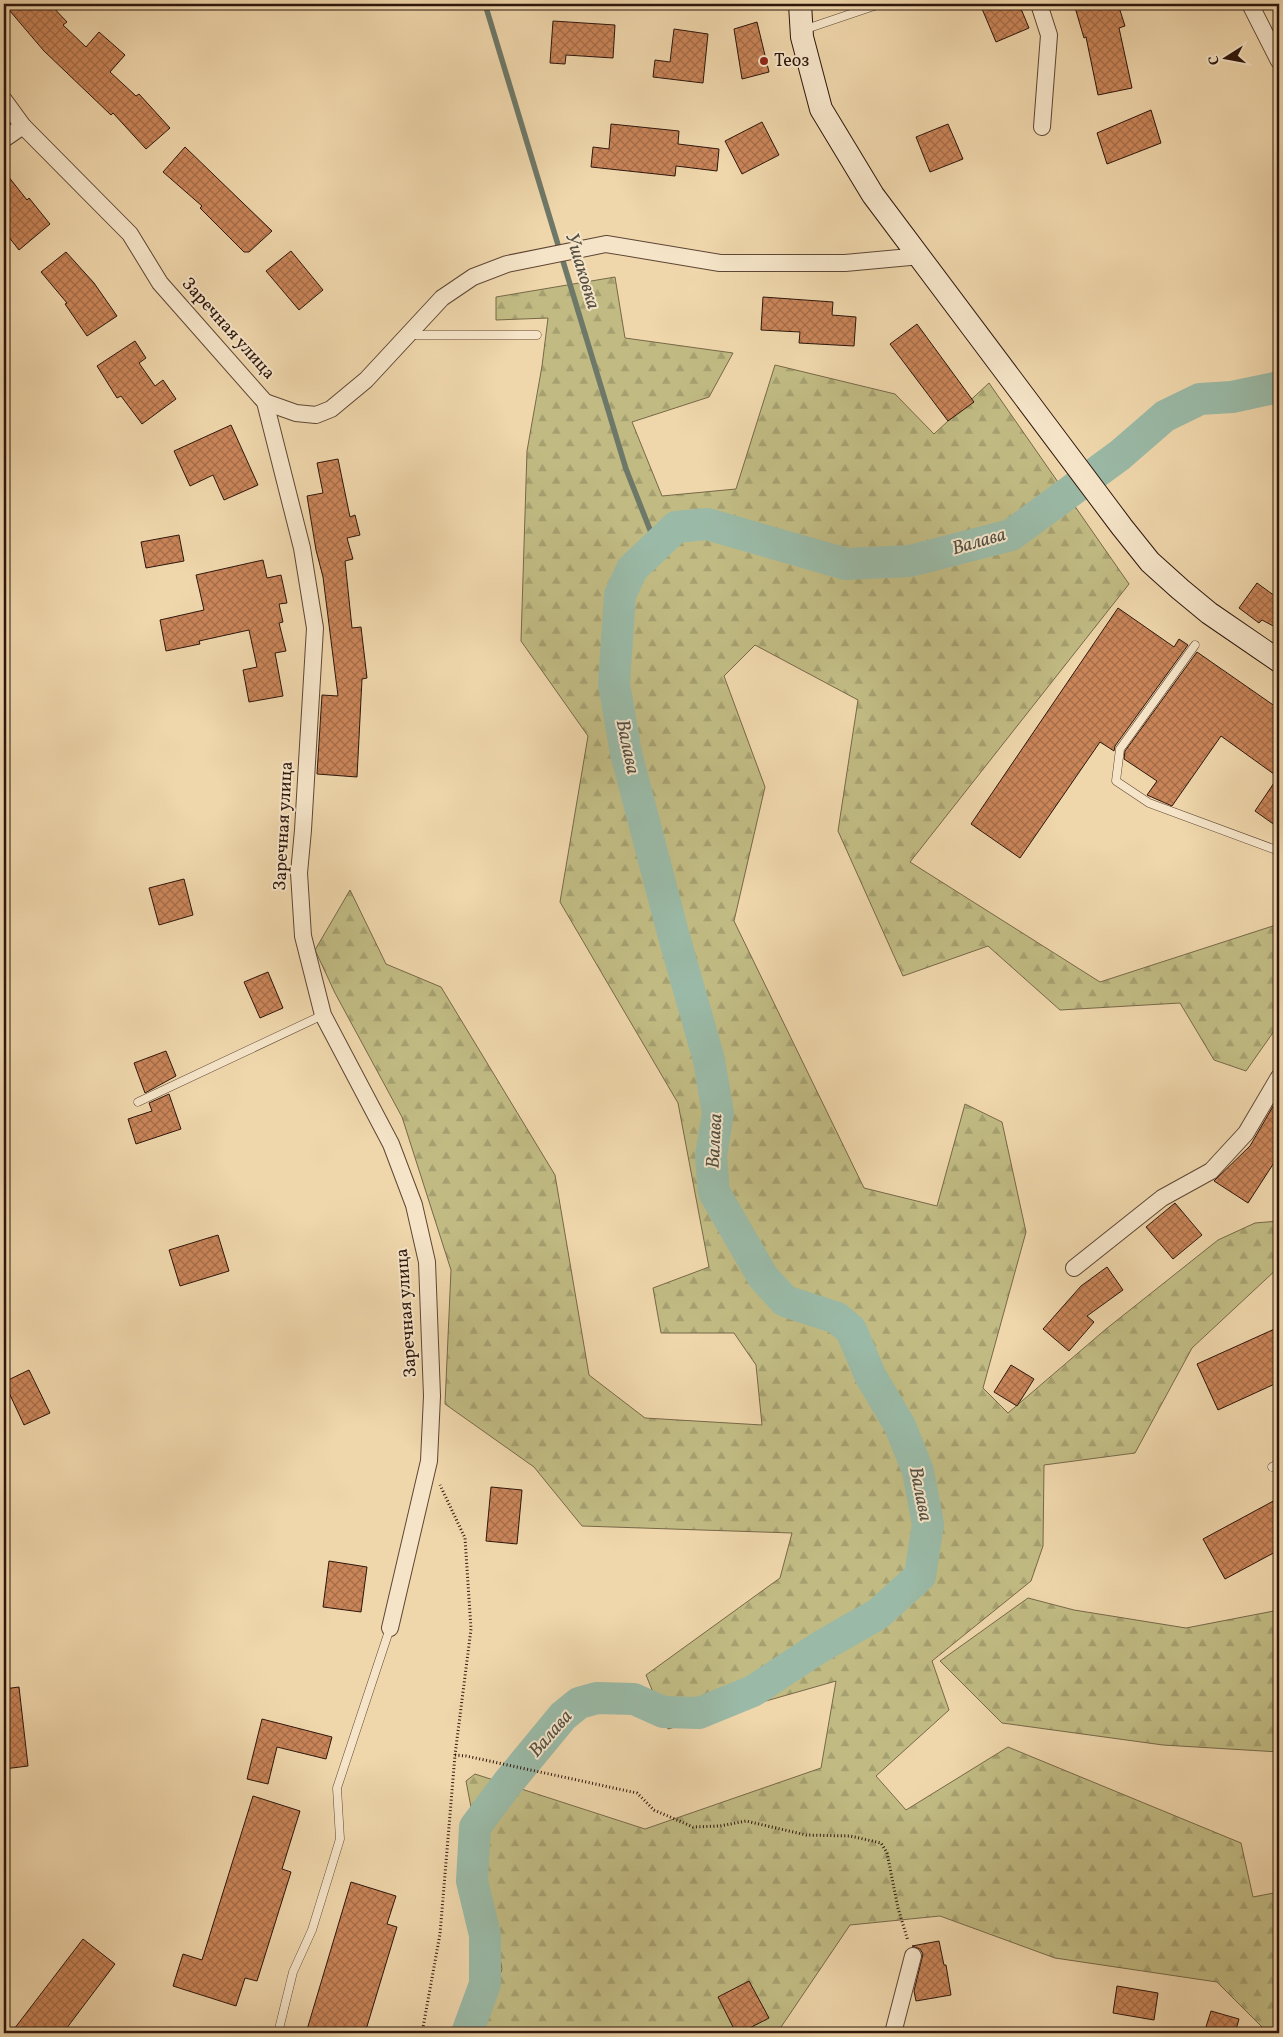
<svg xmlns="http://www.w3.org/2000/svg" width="1283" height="2037" viewBox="0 0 1283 2037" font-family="Vollkorn,serif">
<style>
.forest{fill:url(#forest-firs);stroke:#776848}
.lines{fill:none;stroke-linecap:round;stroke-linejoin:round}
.stream{stroke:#6e7868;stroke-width:5.5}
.river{stroke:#9ab9a6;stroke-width:32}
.building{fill:url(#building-cross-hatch);stroke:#2d160c}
.lane-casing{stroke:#5e4634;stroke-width:9}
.street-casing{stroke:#5e4634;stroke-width:18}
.secondary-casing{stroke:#2d160c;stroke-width:24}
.path{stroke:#2d160c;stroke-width:3;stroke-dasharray:1 2.5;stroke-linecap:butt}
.lane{stroke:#f5e4c8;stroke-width:8}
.street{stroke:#f5e4c8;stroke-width:16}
.secondary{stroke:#f5e4c8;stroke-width:22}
.poi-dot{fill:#8f2418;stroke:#f5e4c8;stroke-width:2}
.labels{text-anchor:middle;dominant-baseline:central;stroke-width:4;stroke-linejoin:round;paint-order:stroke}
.poi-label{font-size:18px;fill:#2d160c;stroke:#f5e4c8;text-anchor:start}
.street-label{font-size:18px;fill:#2d160c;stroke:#f5e4c8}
.water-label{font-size:19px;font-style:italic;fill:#534f42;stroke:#f5e4c8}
</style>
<defs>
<pattern id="forest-firs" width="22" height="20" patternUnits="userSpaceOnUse" patternTransform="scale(1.25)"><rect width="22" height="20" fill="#c1bb83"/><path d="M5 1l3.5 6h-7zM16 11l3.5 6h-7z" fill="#a6a070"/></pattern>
<pattern id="building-cross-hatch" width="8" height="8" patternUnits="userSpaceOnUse" patternTransform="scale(1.25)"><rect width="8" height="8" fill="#ca8559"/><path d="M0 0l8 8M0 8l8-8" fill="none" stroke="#a46c48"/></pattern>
</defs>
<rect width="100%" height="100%" fill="#efd6ab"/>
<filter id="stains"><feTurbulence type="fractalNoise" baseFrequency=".004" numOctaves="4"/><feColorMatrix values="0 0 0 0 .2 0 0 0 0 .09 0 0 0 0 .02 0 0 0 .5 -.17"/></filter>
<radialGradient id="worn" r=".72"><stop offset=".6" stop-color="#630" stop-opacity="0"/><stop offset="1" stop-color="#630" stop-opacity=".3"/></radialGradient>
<g class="forest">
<polygon points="615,277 625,338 733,353 709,397 632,422 662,496 736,489 775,365 895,394 934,434 989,383 1129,584 910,862 1100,982 1279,924 1279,1024 1246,1071 1214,1060 1180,1003 1060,1010 988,946 903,976 838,831 858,700 755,645 724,676 765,787 734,921 864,1188 937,1206 965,1104 1002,1122 1026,1232 983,1388 1008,1413 1106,1329 1218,1240 1255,1223 1279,1221 1279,1267 1192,1348 1135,1453 1044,1465 1043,1546 1031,1581 932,1661 949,1710 876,1776 906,1810 1008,1747 1241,1843 1253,1897 1279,1892 1279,2033 1268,2033 1217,1982 1055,1958 940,1916 850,1925 777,2033 480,2033 502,1969 466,1781 475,1774 645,1829 821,1768 836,1681 668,1729 646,1675 780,1578 792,1533 582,1526 534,1467 445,1404 451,1270 402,1117 335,993 315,950 350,890 386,964 441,987 555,1175 589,1375 645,1418 762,1425 756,1365 734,1333 661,1333 653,1288 709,1267 678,1103 560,902 588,736 521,641 527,451 542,366 548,318 496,320 496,297"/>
<polygon points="1028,1598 1074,1610 1186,1628 1279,1610 1279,1752 1163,1745 1002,1723 940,1661"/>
</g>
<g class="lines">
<polyline class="stream" points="485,4 626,469 656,545"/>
<polyline class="river" points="467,2033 485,1984 485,1935 472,1881 475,1827 507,1784 563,1716 579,1703 597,1698 634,1699 663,1712 699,1713 753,1691 820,1647 878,1614 920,1576 928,1524 918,1471 900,1426 870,1375 851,1330 837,1318 785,1301 763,1277 714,1192 711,1156 718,1113 709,1060 673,933 626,753 614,684 620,595 632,569 676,527 707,524 846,564 910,561 1011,535 1120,455 1165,416 1200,399 1232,397 1279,387"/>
</g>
<g class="building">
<polygon points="4,4 50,4 67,22 63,25 86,47 99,32 125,55 110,72 136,96 139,94 170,128 146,149 113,113 111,115 44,51"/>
<polygon points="980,4 1019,4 1029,28 996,42"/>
<polygon points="1074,4 1118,4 1125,26 1119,28 1132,88 1098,95 1086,37 1084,38"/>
<polygon points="553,21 615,25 613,58 566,55 565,64 550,63"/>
<polygon points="757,22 769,72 742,79 734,29"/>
<polygon points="674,29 708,34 703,83 653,77 655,60 670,62"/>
<polygon points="1151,110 1161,143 1107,164 1097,133"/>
<polygon points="762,122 779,155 742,174 725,141"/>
<polygon points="611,124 679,131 678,144 719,149 717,171 676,166 675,176 591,167 593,147 609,149"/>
<polygon points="948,124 963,159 930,172 916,137"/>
<polygon points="185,147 272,231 249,252 244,252 200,208 202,206 163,172"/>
<polygon points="4,171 27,200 29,198 50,224 19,250 4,231"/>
<polygon points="291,251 323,290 299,310 266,271"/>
<polygon points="66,252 94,283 117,316 87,336 65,304 67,303 41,272"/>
<polygon points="763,297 833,302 832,315 856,317 854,346 799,343 800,332 761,330"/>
<polygon points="917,324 974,402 948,421 890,344"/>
<polygon points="135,341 146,358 139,363 155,386 163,380 176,399 142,424 121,396 117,398 97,366"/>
<polygon points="231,425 258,485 224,500 213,475 190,486 174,451"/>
<polygon points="338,459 350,517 355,515 360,535 347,538 353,559 345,561 352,628 361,627 367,678 362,679 357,777 317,774 322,695 338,696 323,577 316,550 307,496 323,493 317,463"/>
<polygon points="179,535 184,561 146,568 141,542"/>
<polygon points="263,560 267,578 281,575 287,603 279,604 283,622 279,623 286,651 275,653 283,696 249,702 243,670 257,667 249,630 199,641 200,644 166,651 160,620 204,610 196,575"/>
<polygon points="1257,583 1279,599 1279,629 1262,620 1259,623 1239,608"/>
<polygon points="1118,608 1174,647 1179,639 1188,645 1115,746 1114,751 1100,742 1020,858 971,824"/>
<polygon points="1197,652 1279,709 1279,828 1255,811 1278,777 1221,736 1172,806 1147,795 1157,781 1124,759 1125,751"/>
<polygon points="184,879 193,915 159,925 149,888"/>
<polygon points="268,972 283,1008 260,1018 244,982"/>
<polygon points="166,1051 176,1076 145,1093 134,1063"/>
<polygon points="169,1094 181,1129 136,1144 128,1119 152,1111 149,1103"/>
<polygon points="1279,1096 1279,1155 1248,1203 1214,1181 1250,1146"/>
<polygon points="1175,1203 1202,1235 1173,1259 1146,1227"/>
<polygon points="218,1235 229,1271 180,1286 169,1250"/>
<polygon points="1107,1267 1123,1290 1087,1316 1094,1322 1069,1351 1043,1329 1081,1286"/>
<polygon points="1279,1327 1279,1382 1218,1410 1197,1364"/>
<polygon points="1011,1365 1034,1379 1017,1406 994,1392"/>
<polygon points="29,1370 50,1413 24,1425 4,1382"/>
<polygon points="491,1487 522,1490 517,1544 486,1541"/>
<polygon points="1279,1498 1279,1550 1225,1579 1203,1539"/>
<polygon points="329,1561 367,1567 361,1612 323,1607"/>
<polygon points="19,1687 28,1766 4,1769 4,1689"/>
<polygon points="262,1719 332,1737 326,1759 277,1747 268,1784 247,1779"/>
<polygon points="253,1796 300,1811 282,1869 291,1872 257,1981 245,1978 236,2006 173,1986 183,1954 202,1960"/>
<polygon points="351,1882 396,1896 387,1924 397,1927 365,2033 306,2033"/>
<polygon points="83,1939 115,1964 63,2033 11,2033"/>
<polygon points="939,1941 944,1965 946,1965 951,1995 916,2001 914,1991 923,1954 920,1949 912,1946"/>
<polygon points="749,1981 769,2018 740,2033 736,2033 718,1997"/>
<polygon points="1117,1986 1158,1993 1154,2020 1113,2013"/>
<polygon points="1211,2011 1239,2019 1235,2033 1204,2033"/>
</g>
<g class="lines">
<g class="lane-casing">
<g id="lane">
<polyline points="803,30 880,4"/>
<polyline points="409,335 537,335"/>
<polyline points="1195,645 1120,749 1116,781 1149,803 1279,851"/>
<polyline points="138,1102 323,1015"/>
<polyline points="1272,1467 1279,1463"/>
<polyline points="278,2033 293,1972 312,1930 340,1839 337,1788 390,1628"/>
</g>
</g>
<g class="street-casing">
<g id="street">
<polyline points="1039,4 1049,35 1042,127"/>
<polyline points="1250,4 1279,61"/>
<polyline points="4,100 23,126 130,234 160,283 265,402 287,489 302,548 315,628 303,830 299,873 303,936 323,1015 391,1144 414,1205 427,1262 432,1396 429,1461 390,1628"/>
<polyline points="4,139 23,126"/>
<polyline points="265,402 296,413 316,415 331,409 366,380 442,298 473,277 507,264 606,244 720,263 845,263 921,256"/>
<polyline points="1074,1268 1162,1198 1211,1171 1246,1133 1279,1077"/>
<polyline points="893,2033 913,1956"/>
</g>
</g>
<g class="secondary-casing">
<polyline id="secondary" points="800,4 802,37 821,109 873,195 1122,527 1150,562 1180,589 1209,613 1279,661"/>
</g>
<g class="path">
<polyline points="455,1755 466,1756 637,1793 654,1810 693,1827 720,1826 746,1821 806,1835 850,1836 881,1843 887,1853 898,1908 908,1941"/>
<polyline points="422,2033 440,1934 455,1755 471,1629 465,1538 440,1485"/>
</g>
<use href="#lane" class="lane"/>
<use href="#street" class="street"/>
<use href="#secondary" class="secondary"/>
</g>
<circle class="poi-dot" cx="764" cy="61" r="5"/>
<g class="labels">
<g class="poi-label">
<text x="774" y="61">Теоз</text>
</g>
<g class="street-label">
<text transform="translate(228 329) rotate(48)">Заречная улица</text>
<text transform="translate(284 826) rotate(-87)">Заречная улица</text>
<text transform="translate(407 1313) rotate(-94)">Заречная улица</text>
</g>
<g class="water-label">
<text transform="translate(582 271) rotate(73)">Ушаковка</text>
<text transform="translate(979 542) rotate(-16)">Валава</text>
<text transform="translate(627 747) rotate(78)">Валава</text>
<text transform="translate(715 1141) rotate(-87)">Валава</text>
<text transform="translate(920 1494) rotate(79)">Валава</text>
<text transform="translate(551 1734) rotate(-49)">Валава</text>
</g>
</g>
<rect width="1283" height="2037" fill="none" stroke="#efd6ab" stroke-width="20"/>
<rect x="5" y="5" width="1273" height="2027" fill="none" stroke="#2d160c" stroke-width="2.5"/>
<rect x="10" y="10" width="1263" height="2017" fill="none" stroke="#2d160c"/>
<g transform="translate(1226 58) rotate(259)" stroke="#f5e4c8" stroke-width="4" paint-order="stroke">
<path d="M0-4L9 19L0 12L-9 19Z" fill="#2d160c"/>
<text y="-8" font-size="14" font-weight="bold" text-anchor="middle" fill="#2d160c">С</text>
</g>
<rect width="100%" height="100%" filter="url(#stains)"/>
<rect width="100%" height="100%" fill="url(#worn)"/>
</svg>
